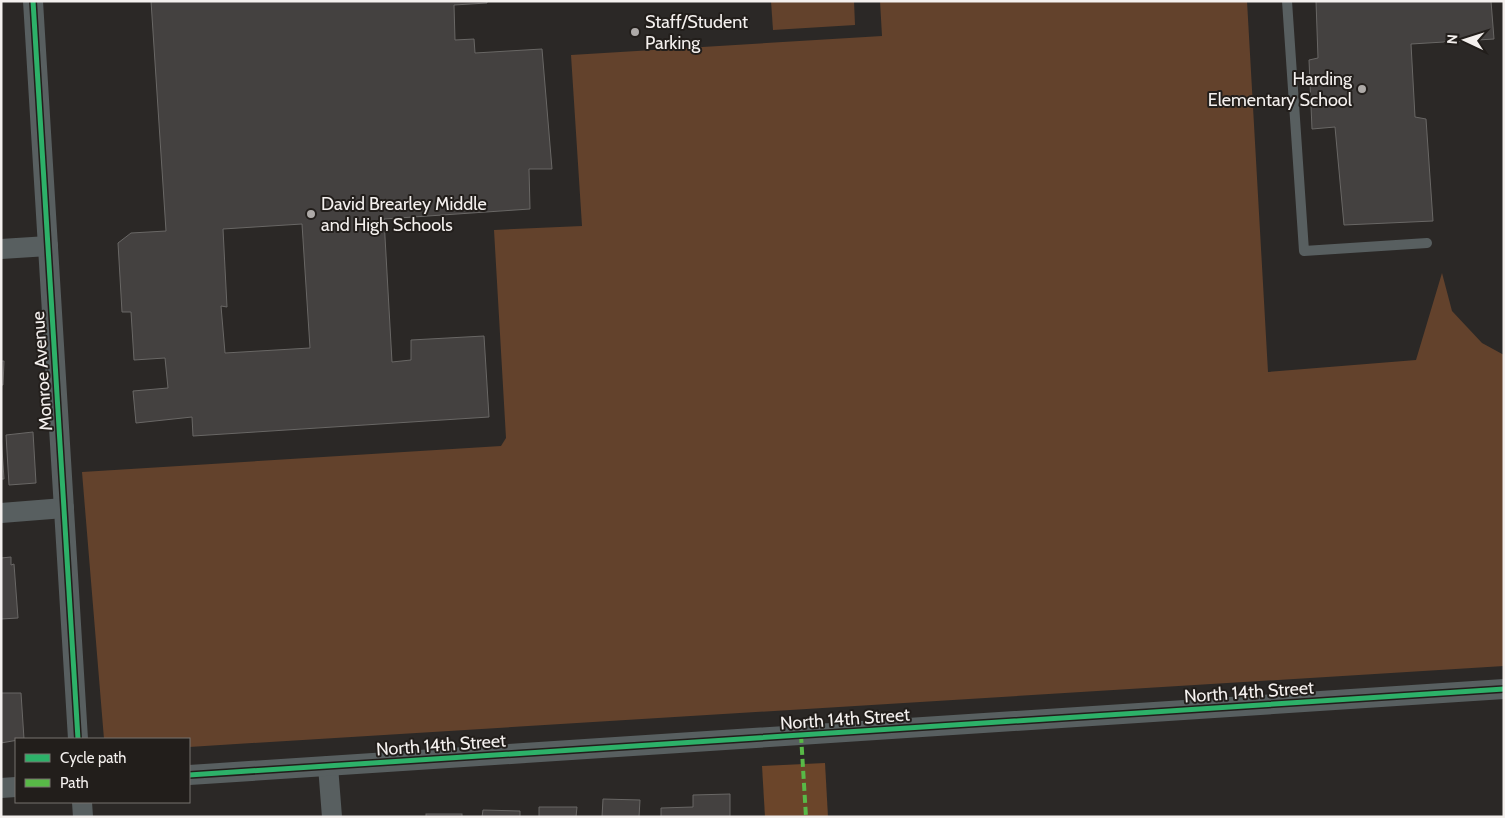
<svg xmlns="http://www.w3.org/2000/svg" width="1505" height="818" viewBox="0 0 1505 818" font-family="Cabin,sans-serif">
<style>
.green{fill:#63422c}
.forest{fill:#6b452a}
.building{fill:#444140;stroke:#696765;fill-rule:evenodd}
.lines{fill:none;stroke-linecap:round;stroke-linejoin:round}
.lane{stroke:#585f60;stroke-width:10}
.street{stroke:#585f60;stroke-width:20}
.quiet{stroke:#58b947;stroke-width:4;stroke-dasharray:8 4;stroke-linecap:butt}
.cycleway-casing{stroke:#221e1b;stroke-width:8}
.cycleway{stroke:#2db169;stroke-width:5}
.poi-dot{fill:#aeaaa8;stroke:#221e1b;stroke-width:2}
.labels{text-anchor:middle;dominant-baseline:central;stroke-width:4;stroke-linejoin:round;paint-order:stroke}
.poi-label{font-size:18px;fill:#f4f0ee;stroke:#221e1b;text-anchor:start}
.street-label{font-size:18px;fill:#f4f0ee;stroke:#221e1b}
</style>
<rect width="100%" height="100%" fill="#2b2826"/>
<g class="green">
<polygon points="771,1 854,1 855,25 773,30"/>
<polygon points="880,1 1247,1 1268,372 1416,360 1442,273 1452,311 1482,343 1504,355 1504,666 189,747 189,739 104,739 82,472 501,446 506,438 494,230 582,226 571,55 882,36"/>
</g>
<polygon class="forest" points="825,763 828,817 765,817 762,766"/>
<g class="building">
<path d="M151,1H487V3L454,5L455,40L474,39L475,53L542,49L552,169H529L530,209L384,219L392,362L411,360V340L484,336L489,417L193,436L192,417L136,423L133,391L168,388L165,358L134,360L131,312H122L118,243L131,233L166,231ZM302,224L310,348L225,353L221,306L227,307L223,229Z"/>
<polygon points="1316,1 1491,1 1494,39 1411,44 1415,117 1426,119 1433,221 1344,225 1335,127 1312,129 1309,60 1318,58"/>
<polygon points="1,361 4,361 3,385 1,385"/>
<polygon points="33,432 36,483 9,485 6,435"/>
<polygon points="1,434 4,479 1,479"/>
<polygon points="11,557 11,565 14,564 18,618 1,619 1,558"/>
<polygon points="1,693 21,693 24,739 1,743"/>
<polygon points="730,794 730,817 661,817 661,808 693,807 693,795"/>
<polygon points="603,799 640,800 639,817 602,817"/>
<polygon points="539,807 577,807 576,817 539,817"/>
<polygon points="483,810 520,811 520,817 482,817"/>
<rect x="426" y="814" width="36" height="3"/>
</g>
<g class="lines">
<polyline class="lane" points="1287,1 1304,251 1427,243"/>
<g class="street">
<polyline points="33,1 78,739"/>
<polyline points="1,249 48,246"/>
<polyline points="1,513 64,508"/>
<polyline points="328,766 332,817"/>
<polyline points="189,775 1504,689"/>
<polyline points="1,788 16,787"/>
<polyline points="82,802 83,817"/>
</g>
<polyline class="quiet" points="801,735 806,817"/>
<g class="cycleway-casing">
<g id="cycleway">
<polyline points="33,1 78,739"/>
<polyline points="189,775 1504,689"/>
</g>
</g>
<use href="#cycleway" class="cycleway"/>
</g>
<g class="poi-dot">
<circle cx="635" cy="32" r="5"/>
<circle cx="1362" cy="89" r="5"/>
<circle cx="311" cy="214" r="5"/>
</g>
<g class="labels">
<g class="poi-label">
<text x="645" y="22">Staff/Student<tspan x="645" dy="21">Parking</tspan></text>
<text x="1352" y="79" text-anchor="end">Harding<tspan x="1352" dy="21">Elementary School</tspan></text>
<text x="321" y="204">David Brearley Middle<tspan x="321" dy="21">and High Schools</tspan></text>
</g>
<g class="street-label">
<text transform="translate(42 371) rotate(-94)">Monroe Avenue</text>
<text transform="translate(1249 692) rotate(-4)">North 14th Street</text>
<text transform="translate(845 719) rotate(-4)">North 14th Street</text>
<text transform="translate(441 745) rotate(-4)">North 14th Street</text>
</g>
</g>
<rect width="1505" height="818" fill="none" stroke="#f4f0ee" stroke-width="5"/>
<rect x="15" y="738" width="175" height="65" fill="#221e1b" stroke="#76726f"/>
<rect x="25" y="754" width="25" height="8" fill="#2db169" stroke="#76726f"/>
<text x="60" y="763" font-size="15" fill="#f4f0ee">Cycle path</text>
<rect x="25" y="779" width="25" height="8" fill="#58b947" stroke="#76726f"/>
<text x="60" y="788" font-size="15" fill="#f4f0ee">Path</text>
<g transform="translate(1465 40) rotate(274)" stroke="#221e1b" stroke-width="4" paint-order="stroke">
<path d="M0-4L9 19L0 12L-9 19Z" fill="#f4f0ee"/>
<text y="-8" font-size="14" font-weight="bold" text-anchor="middle" fill="#f4f0ee">N</text>
</g>
</svg>
